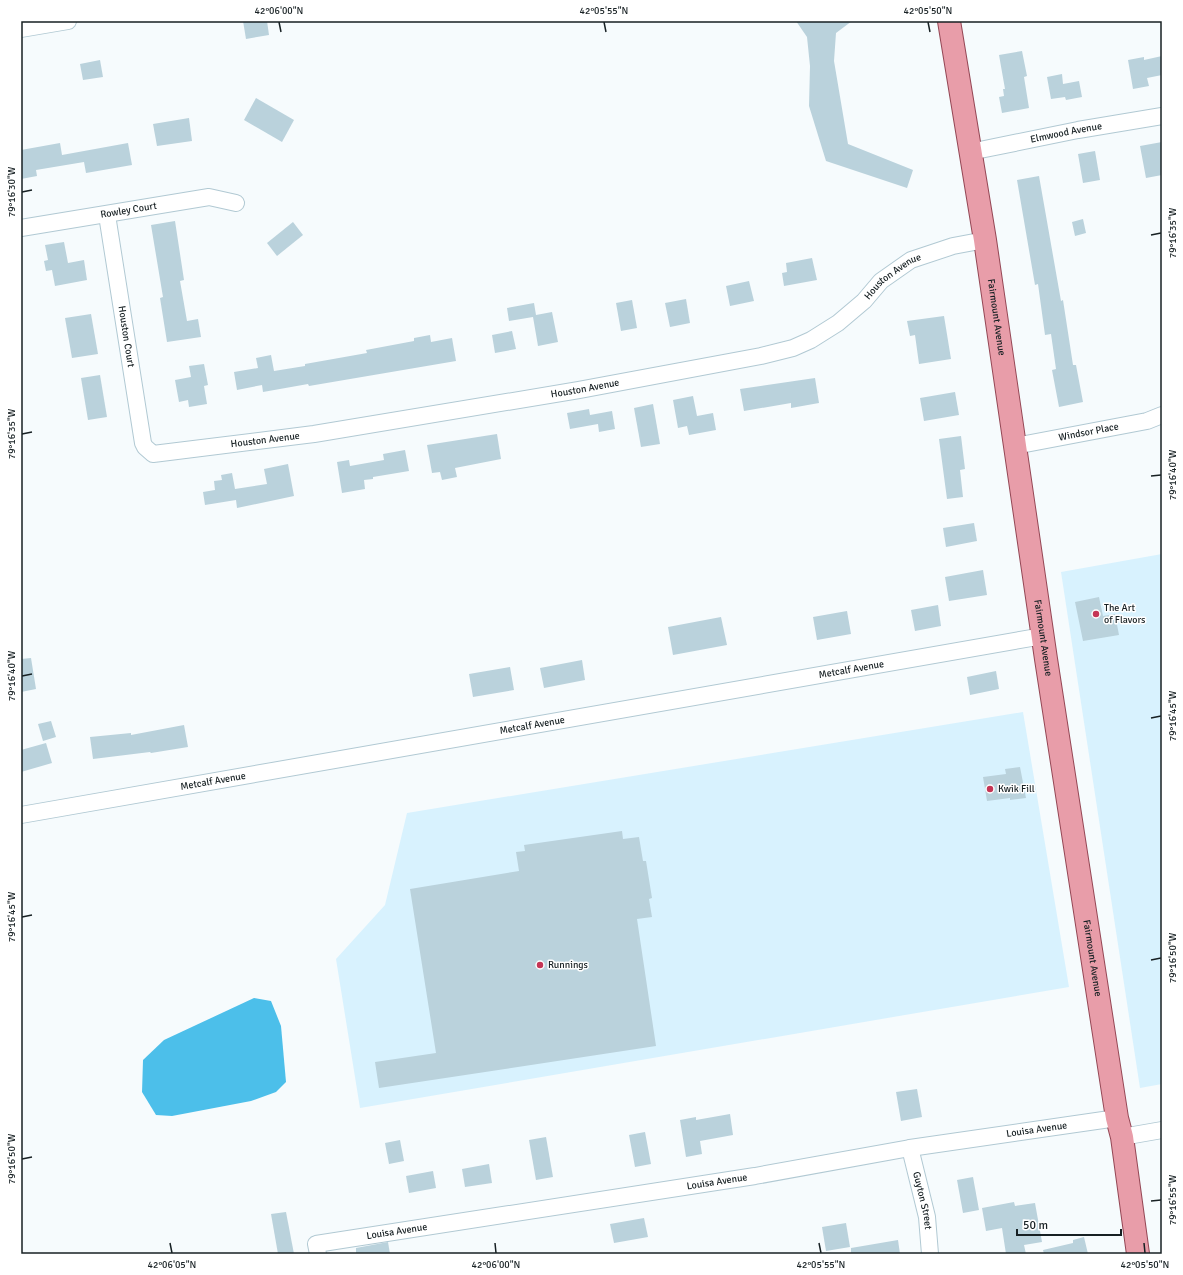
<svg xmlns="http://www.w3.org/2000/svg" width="1183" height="1275" viewBox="0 0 1183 1275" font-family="Signika,sans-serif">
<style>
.built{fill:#d8f2fe}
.water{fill:#4cbfea}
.building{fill:#bad2dc}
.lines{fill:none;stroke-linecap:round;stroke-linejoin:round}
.minor-casing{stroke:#b1c9d3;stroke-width:18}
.primary-casing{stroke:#944755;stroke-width:24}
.minor{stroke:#fff;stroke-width:16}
.primary{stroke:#e89da9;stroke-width:22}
.ticks{fill:none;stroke:#172023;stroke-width:1.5}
.poi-dot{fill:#c53555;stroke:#fff;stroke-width:1.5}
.labels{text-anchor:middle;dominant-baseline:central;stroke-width:3;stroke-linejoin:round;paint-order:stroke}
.street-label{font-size:10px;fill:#172023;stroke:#fff}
.poi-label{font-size:10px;fill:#172023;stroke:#fff;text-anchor:start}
.neatline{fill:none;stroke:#172023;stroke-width:1.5}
.ticks-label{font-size:10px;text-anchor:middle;fill:#172023}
</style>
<rect width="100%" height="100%" fill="#f6fbfd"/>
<g class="built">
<polygon points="1162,554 1162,1084 1140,1088 1061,572"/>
<polygon points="1023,712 1069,987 360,1108 336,959 385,905 407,813"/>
</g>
<polygon class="water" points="254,998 271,1001 281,1026 286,1082 276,1092 251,1101 172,1116 156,1115 142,1092 143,1060 164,1040"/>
<g class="building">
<polygon points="243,21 267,21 269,35 246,39"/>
<polygon points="796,21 852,21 836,33 834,61 848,144 913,170 907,188 826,161 809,106 810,66 807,37"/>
<polygon points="1022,51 1027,76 1024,77 1029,108 1002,113 999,97 1004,96 1003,89 1005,89 999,55"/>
<polygon points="1162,56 1162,75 1147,78 1149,86 1133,89 1128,60 1144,57 1144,60"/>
<polygon points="100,60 103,77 83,80 80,64"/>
<polygon points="1062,74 1063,84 1079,81 1082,97 1066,100 1065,97 1051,99 1047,77"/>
<polygon points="256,98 294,120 282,142 244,120"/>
<polygon points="189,118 192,141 157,146 153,124"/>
<polygon points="1162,142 1162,175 1146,178 1140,146"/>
<polygon points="60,143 62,155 128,143 132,165 86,173 84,162 36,170 37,176 21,179 21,150"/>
<polygon points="1095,151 1100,180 1083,183 1078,154"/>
<polygon points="1039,176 1061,301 1063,300 1073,365 1076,365 1083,402 1059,407 1052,370 1056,369 1051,334 1045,335 1038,284 1035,285 1017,180"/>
<polygon points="1083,219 1086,233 1075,236 1072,222"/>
<polygon points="175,221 184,280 180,281 187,321 198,319 201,337 167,342 160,298 163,297 151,225"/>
<polygon points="293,222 303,235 277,256 267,243"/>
<polygon points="64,242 68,263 84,260 87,280 55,286 52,270 46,271 44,261 48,260 45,245"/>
<polygon points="812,258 817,280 784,286 782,273 787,272 786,263"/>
<polygon points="749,281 754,301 730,306 726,286"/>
<polygon points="686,299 690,323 670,327 665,303"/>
<polygon points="632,300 637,328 621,331 616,303"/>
<polygon points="534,303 536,315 552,312 558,342 538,346 533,317 509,321 507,308"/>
<polygon points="91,314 98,354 72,358 65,318"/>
<polygon points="944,316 951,359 919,364 915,335 910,336 907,321"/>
<polygon points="512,331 516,349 495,353 492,335"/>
<polygon points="430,335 431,342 452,338 456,361 309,386 308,384 263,392 262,385 237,390 234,372 258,368 256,358 271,355 274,371 305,366 305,364 367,353 366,350 414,341 414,338"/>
<polygon points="204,364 208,385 204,386 207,404 189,407 188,400 179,402 175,380 191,377 189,366"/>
<polygon points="100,375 107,417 88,420 81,378"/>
<polygon points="815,378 819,403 791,408 791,403 744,411 740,389"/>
<polygon points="955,392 959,415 924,421 920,398"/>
<polygon points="693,396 697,416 713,413 716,430 689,435 687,426 678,428 673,400"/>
<polygon points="653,404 660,444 641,447 634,408"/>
<polygon points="589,409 590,415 612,411 615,429 599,432 598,424 570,429 567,413"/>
<polygon points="497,434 501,459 455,468 457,477 442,480 440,472 432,473 427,445"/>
<polygon points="961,436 965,469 960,470 963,497 947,499 939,439"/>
<polygon points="405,450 409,471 373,477 373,479 364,480 365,489 342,493 337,462 349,460 350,466 384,460 383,454"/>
<polygon points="288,464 294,496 237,508 236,500 205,505 203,492 215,490 214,481 222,480 221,475 232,473 235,489 267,484 264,469"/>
<polygon points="974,523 977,541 946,547 943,528"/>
<polygon points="983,570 987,595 949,601 945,577"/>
<polygon points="1099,597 1103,616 1115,614 1119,635 1083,641 1075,602"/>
<polygon points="938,605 941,626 915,631 911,610"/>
<polygon points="847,611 851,634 817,640 813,617"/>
<polygon points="721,617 727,645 673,655 668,627"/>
<polygon points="31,658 36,689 21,692 21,659"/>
<polygon points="582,660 585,680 544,688 540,668"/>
<polygon points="510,667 514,690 473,697 469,674"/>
<polygon points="996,671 999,689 970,695 967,677"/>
<polygon points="51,721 56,737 43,741 38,724"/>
<polygon points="184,725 188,747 151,753 150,752 93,759 90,737 131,733 131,735"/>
<polygon points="46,743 52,763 21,772 21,750"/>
<polygon points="1020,767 1026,798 1010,800 1010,798 987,801 983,777 1006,774 1005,769"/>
<polygon points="622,831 623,839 639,837 643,861 646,861 652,898 649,899 652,917 637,919 656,1046 379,1088 375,1062 436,1053 410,889 519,871 516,852 525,851 524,845"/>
<polygon points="917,1089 922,1117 901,1121 896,1092"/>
<polygon points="730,1114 733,1135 700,1141 702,1154 686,1157 680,1120 696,1117 696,1120"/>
<polygon points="645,1132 651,1164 635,1167 629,1135"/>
<polygon points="546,1137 553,1177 536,1180 529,1140"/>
<polygon points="400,1140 404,1161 389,1164 385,1143"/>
<polygon points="489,1164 492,1183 465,1187 462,1169"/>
<polygon points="433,1171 436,1188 409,1193 406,1176"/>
<polygon points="973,1177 979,1210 963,1213 957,1180"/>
<polygon points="1014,1202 1015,1206 1035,1203 1042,1242 1024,1245 1026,1254 1006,1254 1002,1228 986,1231 982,1208"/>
<polygon points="286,1212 294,1254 278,1254 271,1214"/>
<polygon points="644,1218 648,1237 614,1243 610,1224"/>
<polygon points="846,1223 850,1247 826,1251 822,1227"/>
<polygon points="1084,1237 1088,1254 1044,1254 1043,1250 1073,1243 1073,1240"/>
<polygon points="898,1240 900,1254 851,1254 851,1248"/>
<polygon points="388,1242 390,1254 356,1254 356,1248"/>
</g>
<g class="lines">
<g class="minor-casing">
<g id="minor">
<polyline points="21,29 68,21"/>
<path id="s1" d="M970,152L1078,130L1162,116"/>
<path id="s2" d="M107,215L143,443L145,447L153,454L314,434L579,390L761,356L793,348L811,340L838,323L864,301L881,281L911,260L953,246L985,240"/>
<path id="s3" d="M21,228L209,197L236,203"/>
<path id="s4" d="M1015,446L1147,421L1162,415"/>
<path id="s5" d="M21,815L1043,636"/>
<polyline points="1122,1137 1162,1130"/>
<path id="s6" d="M910,1148L927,1217L930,1254"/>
<path id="s7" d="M318,1254L316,1244L755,1176L910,1148L1117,1118"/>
</g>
</g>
<g class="primary-casing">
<g id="primary">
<path id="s8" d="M949,21L985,240L1046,659L1117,1118L1122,1137L1138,1254"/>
</g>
</g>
<use href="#minor" class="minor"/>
<use href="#primary" class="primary"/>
</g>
<path class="ticks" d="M279,22L281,32M604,22L606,32M928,22L930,32M22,192L32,190M1151,235L1161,233M22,434L32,432M1151,476L1161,475M22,676L32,674M1151,718L1161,716M22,917L32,915M1151,960L1161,958M22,1159L32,1157M1151,1201L1161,1200M170,1243L172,1253M495,1243L496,1253M819,1243L821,1253M1144,1243L1145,1253"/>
<g class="poi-dot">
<circle cx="1096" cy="614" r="4"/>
<circle cx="990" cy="789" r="4"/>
<circle cx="540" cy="965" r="4"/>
</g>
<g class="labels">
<g class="street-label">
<text stroke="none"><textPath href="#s1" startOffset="98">Elmwood Avenue</textPath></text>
<text stroke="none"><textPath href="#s3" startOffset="109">Rowley Court</textPath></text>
<text stroke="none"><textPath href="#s2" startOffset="1019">Houston Avenue</textPath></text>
<text stroke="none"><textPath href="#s8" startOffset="300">Fairmount Avenue</textPath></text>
<text stroke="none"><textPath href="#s2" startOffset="123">Houston Court</textPath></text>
<text stroke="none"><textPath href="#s2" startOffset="683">Houston Avenue</textPath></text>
<text stroke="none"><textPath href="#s4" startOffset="75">Windsor Place</textPath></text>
<text stroke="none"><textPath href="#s2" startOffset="359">Houston Avenue</textPath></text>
<text stroke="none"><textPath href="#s8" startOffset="624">Fairmount Avenue</textPath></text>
<text stroke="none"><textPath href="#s5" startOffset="843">Metcalf Avenue</textPath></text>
<text stroke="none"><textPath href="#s5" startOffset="519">Metcalf Avenue</textPath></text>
<text stroke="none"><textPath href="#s5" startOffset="195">Metcalf Avenue</textPath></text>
<text stroke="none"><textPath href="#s8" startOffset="948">Fairmount Avenue</textPath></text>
<text stroke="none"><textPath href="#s7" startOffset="740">Louisa Avenue</textPath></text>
<text stroke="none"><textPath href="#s7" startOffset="416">Louisa Avenue</textPath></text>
<text stroke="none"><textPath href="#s6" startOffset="54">Guyton Street</textPath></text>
<text stroke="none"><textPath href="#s7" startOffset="92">Louisa Avenue</textPath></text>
</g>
<g class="poi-label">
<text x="1104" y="608">The Art<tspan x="1104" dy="12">of Flavors</tspan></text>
<text x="998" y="789">Kwik Fill</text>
<text x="548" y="965">Runnings</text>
</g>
</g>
<rect width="1183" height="1275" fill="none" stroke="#ffffff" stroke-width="44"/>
<path d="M1017 1229v6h104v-6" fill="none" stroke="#172023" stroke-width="2"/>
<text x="1023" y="1229" font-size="12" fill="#172023" stroke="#ffffff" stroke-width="3" paint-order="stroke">50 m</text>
<rect x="22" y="22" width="1139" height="1231" class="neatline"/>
<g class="ticks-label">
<text x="279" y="14">42°06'00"N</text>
<text x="604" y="14">42°05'55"N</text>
<text x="928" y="14">42°05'50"N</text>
<text transform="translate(11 192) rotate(-90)" y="4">79°16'30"W</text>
<text transform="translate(1172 233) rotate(-90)" y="4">79°16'35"W</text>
<text transform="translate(11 434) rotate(-90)" y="4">79°16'35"W</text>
<text transform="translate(1172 475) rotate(-90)" y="4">79°16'40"W</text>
<text transform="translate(11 676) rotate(-90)" y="4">79°16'40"W</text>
<text transform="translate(1172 716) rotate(-90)" y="4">79°16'45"W</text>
<text transform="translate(11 917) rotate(-90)" y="4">79°16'45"W</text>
<text transform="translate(1172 958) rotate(-90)" y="4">79°16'50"W</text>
<text transform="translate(11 1159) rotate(-90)" y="4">79°16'50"W</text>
<text transform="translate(1172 1200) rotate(-90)" y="4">79°16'55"W</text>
<text x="172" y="1268">42°06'05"N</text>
<text x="496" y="1268">42°06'00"N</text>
<text x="821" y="1268">42°05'55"N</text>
<text x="1145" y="1268">42°05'50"N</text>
</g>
</svg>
